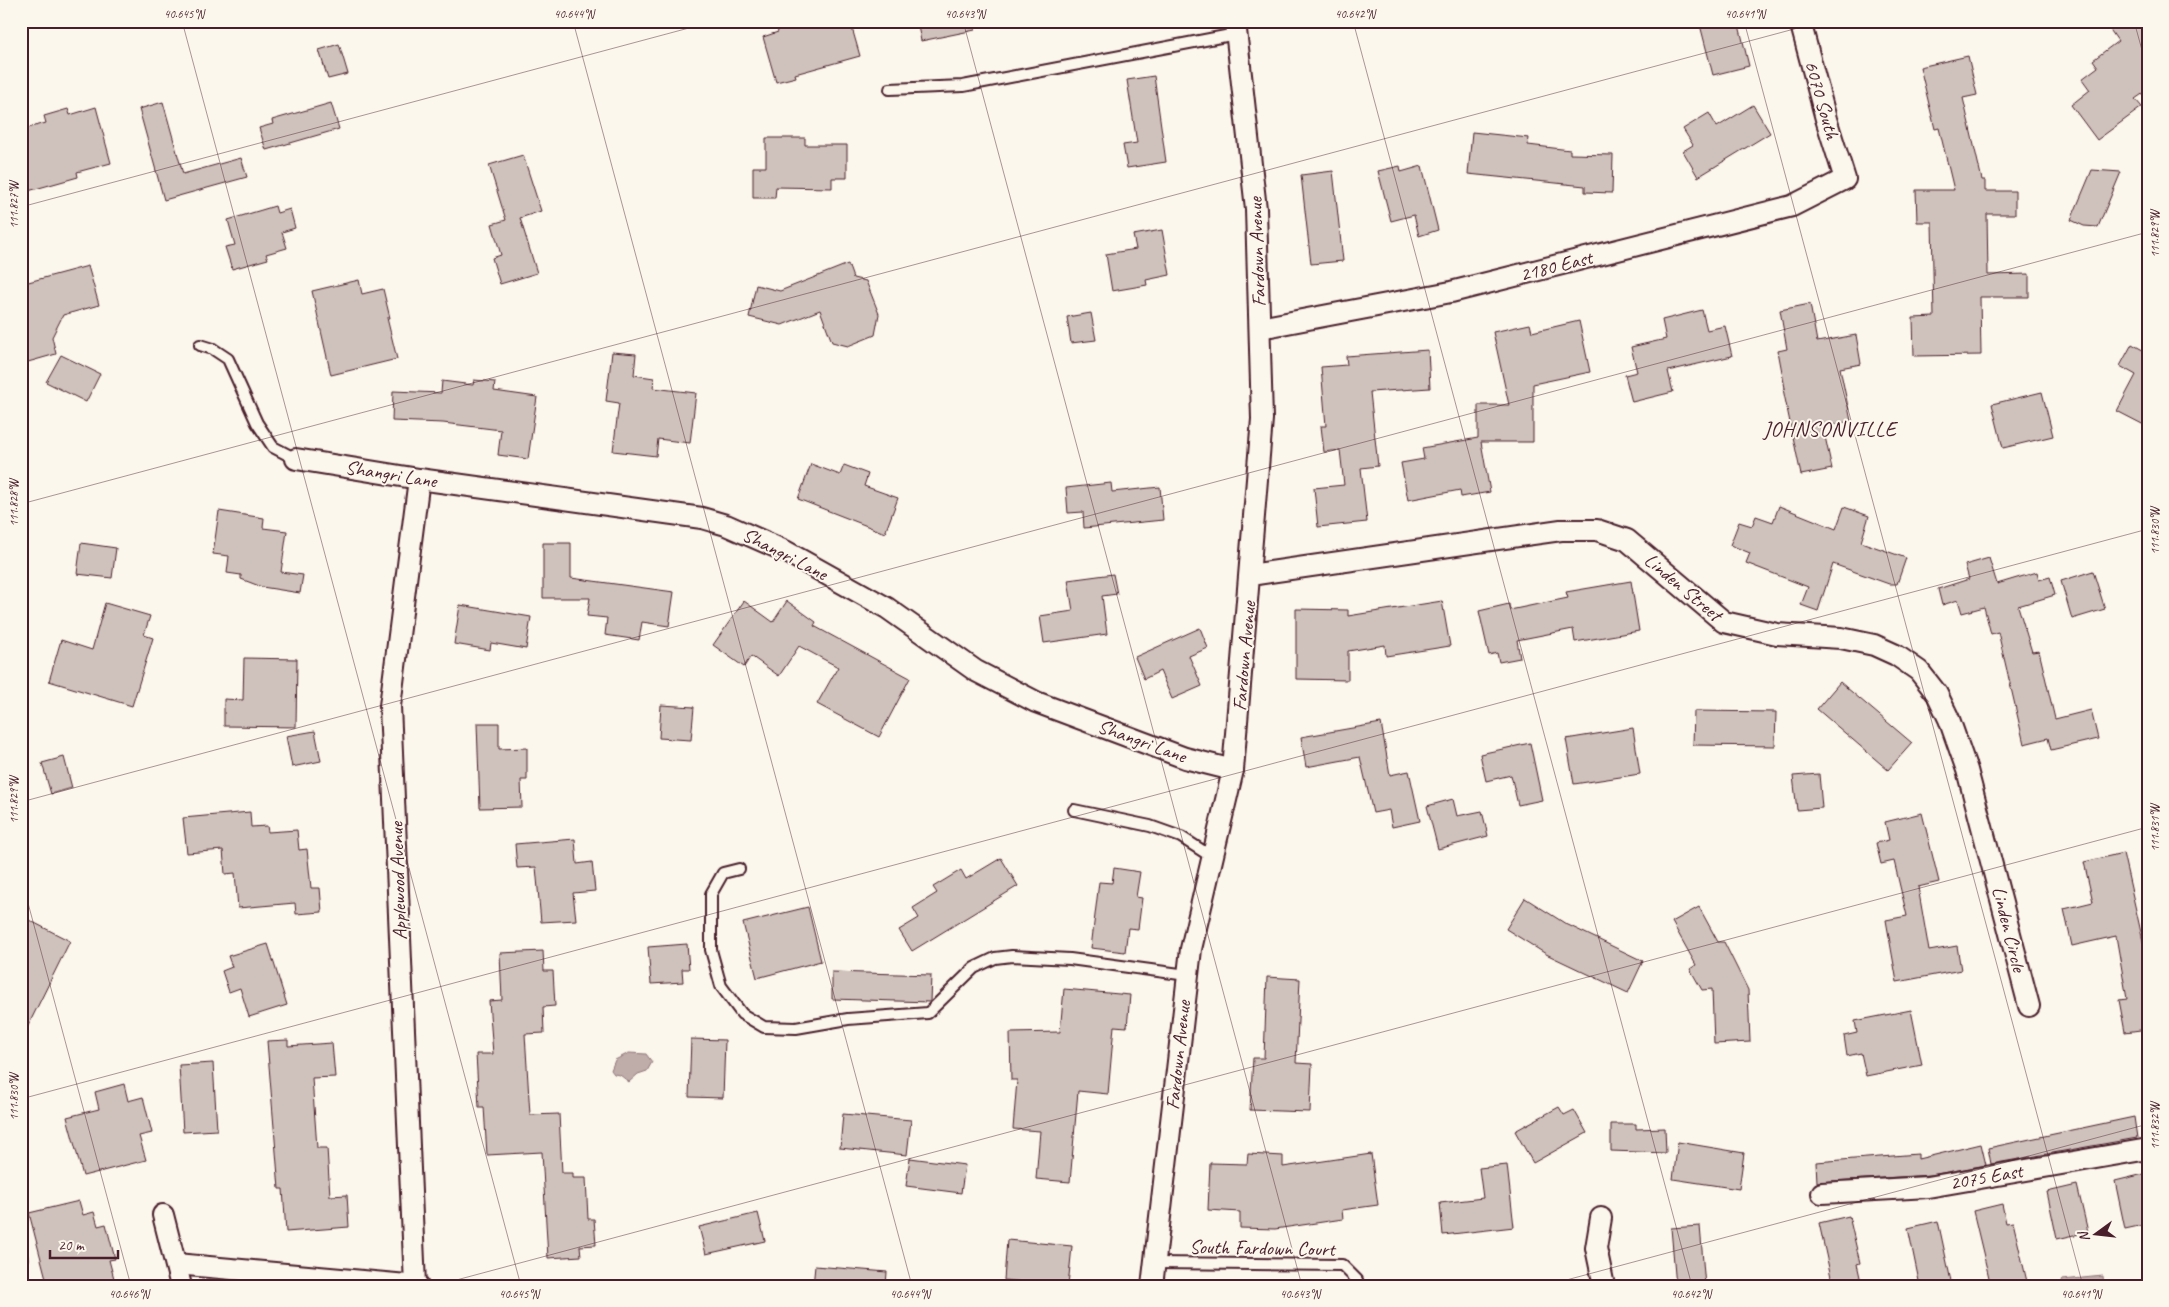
<svg xmlns="http://www.w3.org/2000/svg" width="2169" height="1307" viewBox="0 0 2169 1307" font-family="Caveat,sans-serif">
<style>
.water{fill:#bfadaa;stroke:#907477}
.building{fill:#cfc2bc;stroke:#4a1f2b}
.lines{fill:none;stroke-linecap:round;stroke-linejoin:round}
.lane-casing{stroke:#4a1f2b;stroke-width:14}
.street-casing{stroke:#4a1f2b;stroke-width:24}
.lane{stroke:#fbf7ec;stroke-width:10}
.street{stroke:#fbf7ec;stroke-width:20}
.ticks{fill:none;stroke:#4a1f2b;stroke-width:1;stroke-opacity:0.45}
.labels{text-anchor:middle;dominant-baseline:central;stroke-width:4;stroke-linejoin:round;paint-order:stroke}
.street-label{font-size:20px;fill:#4a1f2b;stroke:#fbf7ec}
.neighbourhood-label{font-size:21px;letter-spacing:1px;fill:#4a1f2b;stroke:#fbf7ec}
.neatline{fill:none;stroke:#4a1f2b;stroke-width:2}
.ticks-label{font-size:12px;text-anchor:middle;fill:#4a1f2b}
</style>
<rect width="100%" height="100%" fill="#fbf7ec"/>
<filter id="ink" filterUnits="userSpaceOnUse"><feTurbulence type="fractalNoise" baseFrequency=".02" numOctaves="2"/><feDisplacementMap in="SourceGraphic" scale="10" xChannelSelector="R" yChannelSelector="G"/><feConvolveMatrix kernelMatrix="1 2 1 2 8 2 1 2 1" color-interpolation-filters="sRGB"/></filter>
<g filter="url(#ink)">
<g class="water">
<polygon points="629,1053 646,1054 652,1062 647,1071 638,1074 629,1082 620,1075 614,1074 611,1070 615,1060"/>
<polygon points="21,1229 29,1260 21,1261"/>
<polygon points="2103,1276 2104,1286 2063,1286 2062,1280"/>
</g>
<g class="building">
<polygon points="775,21 850,21 860,56 795,74 796,77 776,82 763,37 778,32"/>
<polygon points="917,21 975,21 975,30 921,41"/>
<polygon points="1699,21 1738,21 1749,66 1713,75"/>
<polygon points="2104,21 2148,21 2148,90 2135,99 2142,107 2097,140 2071,105 2090,90 2082,79 2098,67 2093,60 2118,41"/>
<polygon points="339,44 348,74 328,79 319,50"/>
<polygon points="1968,56 1977,95 1963,98 1982,180 1985,180 1985,191 2015,191 2015,214 1987,214 1988,275 2029,274 2029,297 1980,297 1981,355 1914,356 1913,318 1934,317 1932,222 1917,222 1916,190 1954,190 1939,128 1935,129 1920,67"/>
<polygon points="1154,76 1166,162 1127,168 1123,145 1137,143 1127,80"/>
<polygon points="163,102 183,174 241,158 247,177 164,200 139,109"/>
<polygon points="331,103 339,129 266,150 259,128 273,124 272,120"/>
<polygon points="1753,105 1770,133 1698,177 1683,151 1693,145 1683,129 1709,113 1717,127"/>
<polygon points="96,107 111,163 77,172 78,177 21,193 21,130 46,123 44,116 68,109 70,115"/>
<polygon points="1472,132 1529,138 1528,145 1570,150 1570,154 1613,155 1612,193 1585,192 1585,186 1468,174"/>
<polygon points="766,138 805,138 805,145 847,145 847,178 832,178 832,188 776,187 775,198 753,198 753,167 766,167"/>
<polygon points="523,155 541,211 520,218 537,273 500,284 492,258 501,255 492,224 506,220 489,165"/>
<polygon points="1400,166 1401,172 1422,166 1438,230 1419,236 1414,215 1391,221 1378,171"/>
<polygon points="2092,170 2121,172 2098,227 2084,226 2071,220"/>
<polygon points="1333,171 1343,261 1311,264 1301,175"/>
<polygon points="275,206 277,213 290,209 295,228 282,232 287,248 266,254 268,259 232,269 225,247 235,245 228,220"/>
<polygon points="1162,230 1170,275 1146,280 1147,285 1112,291 1106,254 1136,249 1133,235"/>
<polygon points="848,264 853,278 866,281 879,314 875,335 848,346 832,342 820,310 782,325 749,317 756,285 780,291"/>
<polygon points="88,266 99,305 63,315 52,337 56,354 21,364 21,284"/>
<polygon points="359,280 362,294 383,289 390,318 387,318 397,359 331,375 312,291"/>
<polygon points="1810,304 1817,342 1856,335 1861,364 1840,368 1851,421 1823,427 1832,469 1801,475 1783,389 1785,388 1778,351 1787,349 1780,310"/>
<polygon points="1702,310 1707,330 1725,326 1732,356 1668,371 1673,392 1632,402 1625,375 1637,372 1631,347 1666,339 1662,320"/>
<polygon points="1091,313 1096,340 1071,343 1067,317"/>
<polygon points="1579,321 1590,372 1533,384 1533,442 1481,442 1490,492 1461,497 1460,490 1408,500 1401,463 1424,459 1422,448 1478,438 1478,405 1509,405 1493,332 1530,324 1532,332"/>
<polygon points="2132,344 2148,353 2148,427 2117,411 2136,375 2120,366"/>
<polygon points="1428,350 1430,388 1370,392 1378,466 1361,468 1367,522 1318,527 1314,488 1344,485 1340,450 1324,452 1321,426 1326,426 1321,367 1347,365 1346,356"/>
<polygon points="612,352 636,354 634,375 654,378 653,388 696,393 690,443 658,439 656,456 613,451 619,403 606,401"/>
<polygon points="61,355 100,374 86,402 46,382"/>
<polygon points="474,380 495,382 494,391 537,397 528,459 498,455 501,430 443,423 392,421 393,391 441,393 442,381 473,385"/>
<polygon points="2042,392 2053,436 2003,448 1992,404"/>
<polygon points="811,464 840,475 844,465 868,474 864,486 898,498 885,533 798,499"/>
<polygon points="1111,483 1112,492 1160,487 1163,520 1084,528 1083,512 1068,513 1066,488"/>
<polygon points="1779,506 1836,529 1844,507 1869,516 1861,542 1906,558 1897,584 1889,584 1833,564 1818,611 1801,605 1808,587 1746,563 1750,553 1730,545 1739,522 1752,526 1756,516 1773,522"/>
<polygon points="219,511 264,518 263,528 287,531 281,572 303,575 300,593 262,587 241,579 241,575 227,573 229,556 213,554"/>
<polygon points="81,543 116,548 112,578 77,574"/>
<polygon points="543,543 571,543 571,578 674,592 669,626 642,622 639,640 605,635 607,618 587,616 590,598 543,598"/>
<polygon points="1989,558 1997,584 2037,572 2039,580 2050,577 2055,595 2018,606 2032,652 2039,651 2055,719 2091,710 2098,739 2051,750 2048,738 2024,744 1998,632 1991,634 1984,607 1962,613 1958,600 1942,605 1938,589 1969,579 1965,565"/>
<polygon points="2093,571 2105,609 2072,619 2061,581"/>
<polygon points="1113,574 1117,594 1102,596 1107,634 1044,643 1040,616 1073,611 1068,580"/>
<polygon points="1631,581 1639,631 1575,642 1573,629 1517,640 1520,658 1499,662 1497,653 1489,655 1479,611 1509,604 1510,610 1568,598 1566,592"/>
<polygon points="744,601 773,622 787,601 816,622 814,626 910,678 879,737 817,704 838,667 799,646 779,676 751,656 744,667 713,645"/>
<polygon points="1442,601 1450,646 1386,656 1385,645 1348,651 1348,680 1296,679 1296,609 1348,610 1348,616"/>
<polygon points="105,603 150,616 144,635 153,638 132,706 49,681 61,640 92,650"/>
<polygon points="460,605 531,617 526,649 491,643 490,650 454,644"/>
<polygon points="1200,628 1208,648 1189,656 1202,686 1172,699 1160,671 1144,679 1135,657"/>
<polygon points="244,658 297,659 296,727 224,726 224,699 243,700"/>
<polygon points="1840,682 1912,743 1888,770 1817,709"/>
<polygon points="661,705 694,707 691,740 659,738"/>
<polygon points="1694,711 1776,712 1775,746 1693,745"/>
<polygon points="477,723 499,723 499,749 527,748 527,780 521,780 522,807 480,808"/>
<polygon points="1381,723 1390,775 1409,771 1420,821 1392,827 1389,810 1373,813 1360,757 1306,767 1301,737"/>
<polygon points="1633,728 1640,774 1574,784 1566,739"/>
<polygon points="315,731 321,761 292,767 286,736"/>
<polygon points="1530,743 1542,800 1518,805 1511,775 1486,781 1480,754"/>
<polygon points="64,757 72,788 51,794 42,763"/>
<polygon points="1819,774 1822,808 1797,810 1793,776"/>
<polygon points="1453,799 1457,816 1482,811 1488,836 1438,849 1427,806"/>
<polygon points="250,812 251,827 267,826 268,832 297,830 299,850 307,849 311,888 320,888 322,912 296,914 295,903 238,908 235,873 225,874 223,850 187,853 183,818"/>
<polygon points="1922,813 1939,882 1918,887 1929,951 1957,946 1961,970 1897,982 1886,920 1907,916 1894,861 1881,864 1876,843 1889,840 1885,822"/>
<polygon points="575,839 577,864 592,862 595,891 573,893 576,920 541,922 536,867 517,868 515,844"/>
<polygon points="2123,853 2145,950 2148,949 2148,1029 2125,1032 2119,1000 2127,999 2116,936 2072,946 2064,909 2093,902 2084,862"/>
<polygon points="1001,858 1018,886 912,951 899,930 919,918 913,908 937,893 933,887 961,870 966,879"/>
<polygon points="1114,868 1140,872 1136,897 1142,898 1138,929 1128,928 1125,952 1091,948 1099,882 1112,883"/>
<polygon points="1525,898 1566,924 1643,961 1628,993 1546,954 1506,929"/>
<polygon points="808,907 821,961 757,978 743,923"/>
<polygon points="1699,907 1718,942 1724,942 1748,990 1750,1042 1714,1044 1712,989 1702,990 1690,969 1696,965 1672,922"/>
<polygon points="21,916 70,941 21,1040"/>
<polygon points="268,944 287,1005 249,1017 240,988 229,992 222,971 232,967 228,956"/>
<polygon points="687,944 689,969 682,969 683,982 651,984 648,947"/>
<polygon points="543,951 544,971 553,971 555,1006 543,1007 544,1033 525,1034 530,1115 559,1114 562,1173 573,1173 573,1178 586,1178 588,1219 594,1219 596,1245 580,1246 581,1256 548,1258 542,1152 487,1155 484,1107 479,1107 476,1054 493,1054 489,1001 502,1000 500,953"/>
<polygon points="832,972 931,975 930,1002 832,999"/>
<polygon points="1267,977 1300,979 1296,1063 1312,1064 1310,1112 1250,1110 1253,1058 1264,1058"/>
<polygon points="1064,989 1130,995 1127,1027 1114,1026 1108,1094 1078,1091 1070,1182 1036,1179 1040,1131 1013,1129 1017,1080 1011,1080 1010,1033 1060,1032"/>
<polygon points="1911,1010 1922,1065 1866,1076 1861,1053 1847,1056 1844,1036 1857,1033 1855,1021"/>
<polygon points="691,1039 725,1040 723,1098 689,1097"/>
<polygon points="288,1040 288,1046 332,1043 335,1077 312,1078 317,1148 327,1148 330,1196 347,1195 349,1227 286,1232 283,1189 279,1189 267,1041"/>
<polygon points="213,1063 217,1130 183,1132 179,1065"/>
<polygon points="124,1084 128,1101 143,1097 152,1133 139,1136 146,1160 83,1176 67,1117 99,1109 95,1092"/>
<polygon points="1559,1107 1564,1115 1574,1110 1587,1133 1533,1163 1515,1131"/>
<polygon points="843,1114 911,1120 907,1155 840,1148"/>
<polygon points="2134,1117 2137,1138 1991,1164 1988,1148"/>
<polygon points="1611,1124 1636,1124 1636,1129 1665,1128 1666,1153 1611,1151"/>
<polygon points="1678,1142 1744,1153 1739,1189 1673,1179"/>
<polygon points="1981,1144 1986,1165 1931,1175 1817,1182 1816,1162 1918,1154 1918,1159"/>
<polygon points="1248,1154 1283,1156 1283,1167 1371,1154 1378,1205 1342,1210 1343,1219 1275,1229 1240,1228 1240,1212 1208,1210 1210,1163 1247,1164"/>
<polygon points="910,1158 965,1165 961,1193 906,1186"/>
<polygon points="1507,1165 1514,1227 1443,1235 1440,1203 1483,1198 1479,1168"/>
<polygon points="2148,1173 2148,1224 2125,1229 2115,1181"/>
<polygon points="2077,1185 2088,1232 2057,1239 2047,1192"/>
<polygon points="79,1201 83,1215 94,1212 98,1226 106,1224 115,1259 109,1260 116,1286 48,1286 29,1213"/>
<polygon points="2002,1204 2006,1223 2013,1222 2028,1286 1991,1286 1973,1211"/>
<polygon points="758,1213 765,1241 706,1254 699,1227"/>
<polygon points="1849,1216 1860,1263 1857,1264 1862,1286 1833,1286 1819,1223"/>
<polygon points="1938,1221 1952,1286 1920,1286 1908,1228"/>
<polygon points="1700,1226 1705,1286 1676,1286 1671,1228"/>
<polygon points="1007,1240 1072,1246 1068,1286 1004,1280"/>
<polygon points="815,1266 887,1272 886,1286 813,1286"/>
</g>
<g class="lines">
<g class="lane-casing">
<g id="lane">
<polyline points="890,89 963,86 1236,34"/>
<polyline points="200,345 213,349 228,359 257,423 273,447 296,459"/>
<polyline points="1074,810 1150,826 1181,837 1212,857"/>
<polyline points="739,869 723,873 711,894 711,950 721,986 742,1014 764,1027 796,1028 848,1019 928,1013 974,968 995,958 1012,956 1070,959 1187,975"/>
<polyline points="1155,1263 1342,1265 1357,1280 1359,1286"/>
</g>
</g>
<g class="street-casing">
<g id="street">
<polyline points="1260,328 1451,292 1792,206 1845,179 1826,119 1800,21"/>
<polyline points="296,459 419,479 702,518 726,525 785,551 887,608 976,671 1036,702 1185,758 1233,770"/>
<polyline points="1250,575 1561,530 1597,530 1627,540 1724,622 1777,634 1841,638 1874,645 1896,655 1919,671 1937,694 1949,719 1967,770 2029,1006"/>
<polyline points="1822,1193 1928,1187 2148,1149"/>
<polyline points="163,1215 181,1286"/>
<polyline points="1601,1218 1596,1248 1604,1286"/>
<polyline points="176,1264 418,1286"/>
<polyline points="415,1285 390,706 419,479"/>
<polyline points="1152,1286 1191,949 1233,770 1262,419 1256,209 1235,21"/>
</g>
</g>
<use href="#lane" class="lane"/>
<use href="#street" class="street"/>
</g>
</g>
<path class="ticks" d="M182,21L521,1286M573,21L912,1286M963,21L1302,1286M1353,21L1692,1286M1744,21L2083,1286M2134,21L2148,72M21,207L715,21M21,504L1824,21M21,802L2148,232M21,877L131,1286M21,1099L2148,529M434,1286L2148,827M1544,1286L2148,1124"/>
<g class="labels">
<g class="street-label">
<text transform="translate(1822 100) rotate(74)">6070 South</text>
<text transform="translate(1257 252) rotate(-92)">Fardown Avenue</text>
<text transform="translate(1556 266) rotate(-14)">2180 East</text>
<text transform="translate(391 474) rotate(9)">Shangri Lane</text>
<text transform="translate(785 554) rotate(27)">Shangri Lane</text>
<text transform="translate(1683 587) rotate(40)">Linden Street</text>
<text transform="translate(1244 656) rotate(-85)">Fardown Avenue</text>
<text transform="translate(1142 741) rotate(20)">Shangri Lane</text>
<text transform="translate(398 881) rotate(-92)">Applewood Avenue</text>
<text transform="translate(2009 929) rotate(76)">Linden Circle</text>
<text transform="translate(1178 1055) rotate(-84)">Fardown Avenue</text>
<text transform="translate(1986 1177) rotate(-10)">2075 East</text>
<text transform="translate(1262 1248) rotate(1)">South Fardown Court</text>
</g>
<g class="neighbourhood-label">
<text x="1830" y="429">JOHNSONVILLE</text>
</g>
</g>
<rect width="2169" height="1307" fill="none" stroke="#fbf7ec" stroke-width="55"/>
<g transform="translate(2096 1234) rotate(255)" stroke="#fbf7ec" stroke-width="4" paint-order="stroke">
<path d="M0-4L9 19L0 12L-9 19Z" fill="#4a1f2b"/>
<text y="-8" font-size="14" font-weight="bold" text-anchor="middle" fill="#4a1f2b">N</text>
</g>
<path d="M50 1250v8h68v-8" fill="none" stroke="#4a1f2b" stroke-width="2.5"/>
<text x="58" y="1250" font-size="15" fill="#4a1f2b" stroke="#fbf7ec" stroke-width="4" paint-order="stroke">20 m</text>
<rect x="28" y="28" width="2114" height="1252" class="neatline"/>
<g class="ticks-label">
<text x="184" y="18">40.645°N</text>
<text x="574" y="18">40.644°N</text>
<text x="965" y="18">40.643°N</text>
<text x="1355" y="18">40.642°N</text>
<text x="1745" y="18">40.641°N</text>
<text transform="translate(14 205) rotate(-90)" y="4">111.827°W</text>
<text transform="translate(2155 234) rotate(-90)" y="4">111.829°W</text>
<text transform="translate(14 503) rotate(-90)" y="4">111.828°W</text>
<text transform="translate(2155 531) rotate(-90)" y="4">111.830°W</text>
<text transform="translate(14 800) rotate(-90)" y="4">111.829°W</text>
<text transform="translate(2155 828) rotate(-90)" y="4">111.831°W</text>
<text transform="translate(14 1097) rotate(-90)" y="4">111.830°W</text>
<text transform="translate(2155 1126) rotate(-90)" y="4">111.832°W</text>
<text x="129" y="1298">40.646°N</text>
<text x="519" y="1298">40.645°N</text>
<text x="910" y="1298">40.644°N</text>
<text x="1300" y="1298">40.643°N</text>
<text x="1691" y="1298">40.642°N</text>
<text x="2081" y="1298">40.641°N</text>
</g>
</svg>
